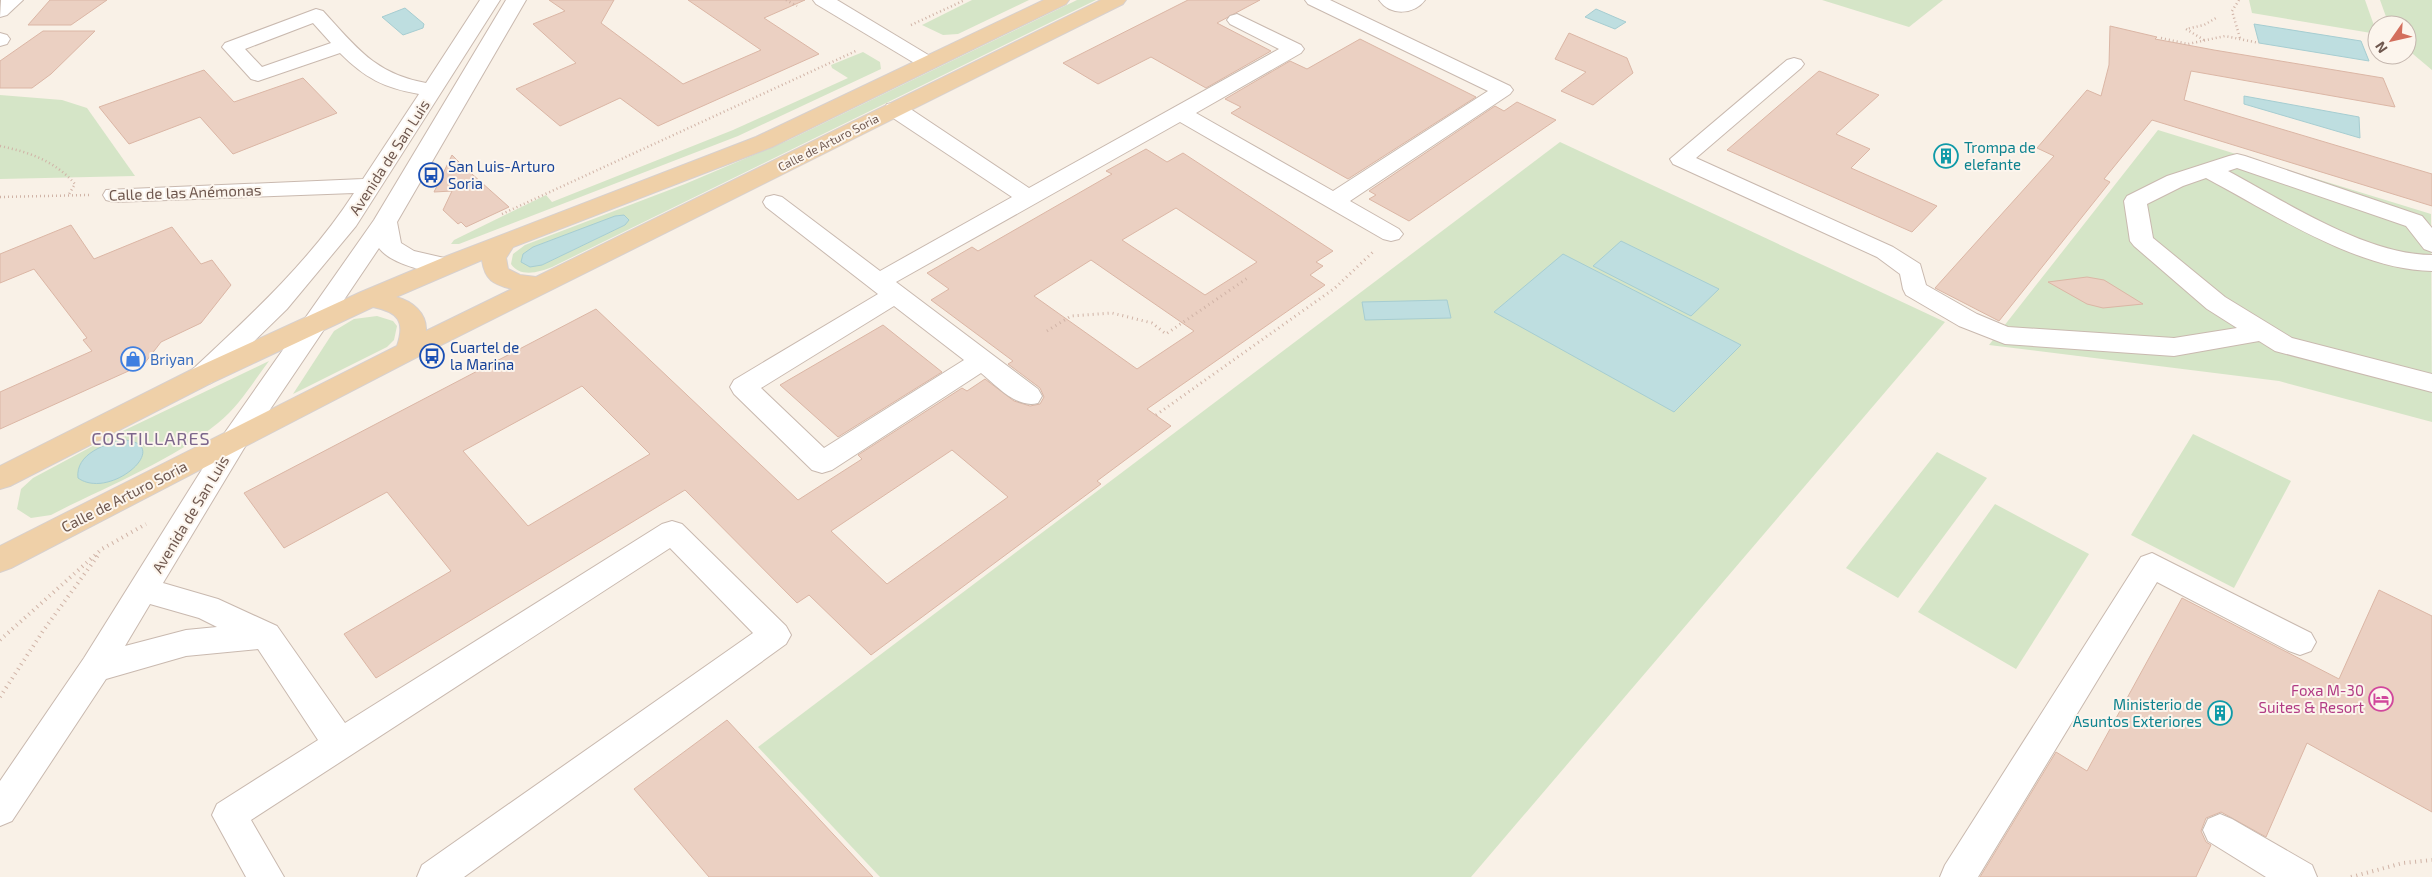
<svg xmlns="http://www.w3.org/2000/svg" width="2432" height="877" viewBox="0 0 2432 877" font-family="'Exo 2',sans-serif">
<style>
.green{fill:#d5e5c7;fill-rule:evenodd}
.water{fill:#bedee0;stroke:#a6cdd1}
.building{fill:#ebd0c2;stroke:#dbb6a5;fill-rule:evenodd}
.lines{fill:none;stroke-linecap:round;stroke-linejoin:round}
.minor-casing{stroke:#c9b9af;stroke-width:2}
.major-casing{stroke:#d7d0ce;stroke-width:2}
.path-far2{stroke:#d0b3a6;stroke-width:2.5;stroke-dasharray:1 3;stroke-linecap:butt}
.path-far1{stroke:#d0b3a6;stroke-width:3;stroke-dasharray:1 4;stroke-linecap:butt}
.path{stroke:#d0b3a6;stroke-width:4;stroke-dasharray:1 4.5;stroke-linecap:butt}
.minor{fill:#fff;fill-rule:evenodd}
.major{fill:#efd0a8;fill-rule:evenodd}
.labels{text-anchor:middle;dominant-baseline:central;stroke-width:4;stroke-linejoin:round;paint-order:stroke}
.far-street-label{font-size:12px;fill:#6f584f;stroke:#fcf5ed}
.culture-label{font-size:15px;fill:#0d838f;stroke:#fcf5ed;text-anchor:start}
.street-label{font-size:15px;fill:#6f584f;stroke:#fcf5ed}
.transit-label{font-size:15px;fill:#164399;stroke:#fcf5ed;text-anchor:start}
.shop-label{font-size:15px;fill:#366cbe;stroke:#fcf5ed;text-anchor:start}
.hotel-label{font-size:15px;fill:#b23c85;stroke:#fcf5ed;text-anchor:end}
.quarter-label{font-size:18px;letter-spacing:1px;fill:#7c668c;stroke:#fcf5ed}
</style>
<rect width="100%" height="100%" fill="#f9f1e7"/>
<g class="green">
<polygon points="972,0 1029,0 958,34 943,35 922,25"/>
<path d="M1077,0H1096L552,267C540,272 520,278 511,264L513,254L525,245L685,184L789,140ZM619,215L625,225L542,265L533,247Z"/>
<polygon points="1822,0 1943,0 1909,27"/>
<polygon points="2249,0 2365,0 2377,34 2252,13"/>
<polygon points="2380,0 2432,0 2432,70 2407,49 2407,25 2389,25"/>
<polygon points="863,52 880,62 881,69 738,136 459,244 451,244 454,240 546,195 552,202 733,130 848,78 832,68 831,65"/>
<polygon points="0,95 62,100 87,108 135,176 0,179"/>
<polygon points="2158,130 2431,214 2432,422 2279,381 1989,345"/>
<polygon points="1560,142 1945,322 1471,877 880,877 758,747"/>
<polygon points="377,316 393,321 397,326 394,340 387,347 293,394 334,331 354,319"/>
<path d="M269,361C253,382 239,406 218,423C172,461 105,487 51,515L31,518L17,509L21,489L33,478L104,440Z"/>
<polygon points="2193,434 2291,481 2234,588 2131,535"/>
<polygon points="1937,452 1987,478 1898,598 1846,568"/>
<polygon points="1995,504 2089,554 2016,669 1918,612"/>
</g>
<g class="water">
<polygon points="405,8 424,24 423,28 403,35 382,17"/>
<polygon points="1596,9 1626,22 1615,29 1585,17"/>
<polygon points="2254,24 2361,41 2369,61 2259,43"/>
<polygon points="2244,96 2359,117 2360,138 2244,104"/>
<polygon points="624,215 629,220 625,225 542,265 530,267 521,262 523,254 533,247 615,216"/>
<polygon points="1621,241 1719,289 1691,316 1593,266"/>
<polygon points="1563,254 1741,345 1674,412 1494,312"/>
<polygon points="1447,300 1451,318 1365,320 1362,302"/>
<path d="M125,440C174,445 110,501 78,478C75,454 106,443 125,440Z"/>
</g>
<g class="building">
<polygon points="50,0 107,0 71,25 28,25"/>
<polygon points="549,0 614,0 601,23 683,84 761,50 688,0 805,0 764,18 819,54 658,126 620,98 560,126 516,89 576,63 533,24 565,11"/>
<polygon points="1188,0 1260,0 1217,23 1271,51 1206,88 1151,57 1098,84 1063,63"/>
<polygon points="2110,26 2157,37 2155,39 2214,50 2383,78 2395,107 2191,71 2184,100 2432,174 2432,206 2152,120 2104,179 2110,182 1999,321 1935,288 2054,156 2037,148 2087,90 2101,96 2109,65"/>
<polygon points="43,31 95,31 51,74 32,88 0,88 0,61"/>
<polygon points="1569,33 1627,58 1633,73 1593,105 1561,91 1586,72 1555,59"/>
<polygon points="1360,39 1476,97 1348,179 1231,113 1241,107 1225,99 1290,61 1307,69"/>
<polygon points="204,70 234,102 303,78 337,113 233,154 200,117 129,144 99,107"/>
<polygon points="1819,71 1879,95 1836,134 1870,149 1851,168 1937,206 1912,232 1727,150"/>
<polygon points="1517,102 1556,120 1409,221 1369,199 1376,195 1369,191 1495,106 1504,111"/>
<path d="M1146,149L1167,162L1183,153L1333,251L1316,262L1323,266L1310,275L1325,285L1147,409L1171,426L1097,481L1101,484L871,655L809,595L797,603L685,490L376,678L344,634L451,571L387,492L284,548L244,493L596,309L798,500L862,459L858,455L962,388L967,391L985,379L1014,401L1030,406L1040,404L1044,397L1040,388L1008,364L1013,361L931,300L949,289L927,273L972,247L978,251L1112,174L1106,171ZM1176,208L1257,262L1205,295L1122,240ZM1091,260L1194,331L1137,369L1034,296ZM582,386L650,454L528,526L463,451ZM952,450L1008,497L887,584L831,531Z"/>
<polygon points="452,155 463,166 509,207 466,227 461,222 458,224 443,210 452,191 434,192"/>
<polygon points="71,225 94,259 172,227 201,264 212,260 231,285 201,323 161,342 144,364 0,429 0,392 92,351 83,340 87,338 34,269 0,283 0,254"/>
<polygon points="2087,277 2104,280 2143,304 2103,308 2087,304 2048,282"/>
<polygon points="883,325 942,372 838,437 780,385"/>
<polygon points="2379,590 2432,616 2432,812 2307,743 2266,837 2221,812 2206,818 2201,831 2206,842 2211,845 2196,877 1980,877 2056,752 2087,771 2182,598 2339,679"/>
<polygon points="727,720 873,877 709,877 634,789"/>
</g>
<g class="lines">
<g class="minor-casing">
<g id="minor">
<polygon points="1,0 23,0 7,15 0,17"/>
<path d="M480,0H500L356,226L287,309L211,383L202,385L193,383L189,376L193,369C251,315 310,261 354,193L114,202L106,200L103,195L106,190L363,179L419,94C384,88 365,78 340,53L258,81L251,79L222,47L225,43L316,9L323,11C356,47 375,74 426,83ZM313,23L331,43L262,67L245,49Z"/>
<path d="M506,0H526L397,222L401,243L414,251L453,260L456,266L453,272C435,276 390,264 379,248L246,445L163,583L218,599L277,626L345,723L662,524L672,521L682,524L786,626L791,635L786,644L464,877H417L422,865L753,633L670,548L251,820L284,877H246L212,815L217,804L318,740L258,649L186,656L106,679L12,821L0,826V781L84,658L226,431L374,220ZM150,604L199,618L217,627L186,630L125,646Z"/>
<polygon points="813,0 837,0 935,59 938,63 935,67 928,69 921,67 816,4"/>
<path d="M1305,0H1330L1510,86L1513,90L1510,94L1350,201L1399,229L1403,234L1399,239L1391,241L1383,239L1180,122L896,282L1038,389L1042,396L1038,403C1017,409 997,386 981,373L832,470L822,473L812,470L734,394L730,387L734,380L878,294L766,207L763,202L766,197L774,195L782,197L880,271L1012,197L887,114L884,109L887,104L895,103L903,104L1029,188L1279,49L1230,24L1227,20L1230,16L1237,14L1301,45L1304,49L1301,53L1196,113L1333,191L1488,91L1308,4ZM894,306L964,360L824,448L761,388Z"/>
<path d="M1379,0H1425C1414,15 1390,16 1379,0Z"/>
<polygon points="0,33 7,35 10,39 7,44 0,46"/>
<path d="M1794,58L1801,60L1804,64L1801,68L1696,158L1893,247L1920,264L1926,285L1977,314L2008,327L2174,338L2237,328L2207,309L2134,246L2130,241L2124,201L2127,196L2167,176L2229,156L2237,154L2245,156L2422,216L2432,228V252L2424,249L2406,226L2237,168L2228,171C2286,202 2366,255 2432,255V271C2357,270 2272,213 2206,178L2183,186L2147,204L2153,238L2225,297L2292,338L2432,374V392L2275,351L2259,341L2174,356L2005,344L1959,326L1906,295L1903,289L1900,274L1877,257L1673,164L1670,159L1787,60Z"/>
<polygon points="2152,553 2311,633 2316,642 2311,651 2300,655 2289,651 2157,582 1978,877 1940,877 1945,865 2141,557"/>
<polygon points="2220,814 2232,819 2312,865 2317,877 2266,877 2208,841 2203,830 2208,819"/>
</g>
</g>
<g class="major-casing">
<path id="major" d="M1044,0H1069L1066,4L772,147L513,247L506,258L508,269L520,275L536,277L1101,0H1126L1123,4L417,357L11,568L0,572V546L397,346C406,320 397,312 373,307L211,383L10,486L0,489V466L193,369L361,292L447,256L756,137ZM482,260C485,280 493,284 512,289L426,331C427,313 412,301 396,297Z"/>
</g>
<g class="path-far2">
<polyline points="786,0 797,6"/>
<polyline points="2239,0 2232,11 2240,38"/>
<polyline points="911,25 965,0"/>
<polyline points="2161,38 2188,44 2225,36 2259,43"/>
<polyline points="2204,40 2186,29 2204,25 2216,18"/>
<path d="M0,146C29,152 55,161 75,184L68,196"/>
<polyline points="0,197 89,195"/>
<polyline points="502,214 858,50"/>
</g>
<g class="path-far1">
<polyline points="1047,331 1071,316 1112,313 1152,323 1166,334 1249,277"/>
<polyline points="1156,415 1335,288 1373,252"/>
</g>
<g class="path">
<polyline points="0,640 102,549 146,524"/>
<polyline points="0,697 43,631 99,554"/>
<polyline points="2351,877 2403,863 2432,860"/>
</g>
<use href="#minor" class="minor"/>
<use href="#major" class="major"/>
</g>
<defs>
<g id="building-ring" transform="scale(1.25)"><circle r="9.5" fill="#fcf5ed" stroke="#0f9aa8" stroke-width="1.5"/><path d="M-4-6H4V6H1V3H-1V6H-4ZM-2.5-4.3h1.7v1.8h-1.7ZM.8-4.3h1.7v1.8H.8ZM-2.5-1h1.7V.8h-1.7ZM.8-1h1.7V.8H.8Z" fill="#0f9aa8"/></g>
<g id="bus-ring" transform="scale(1.25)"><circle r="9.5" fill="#fcf5ed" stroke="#1a4fb4" stroke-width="1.5"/><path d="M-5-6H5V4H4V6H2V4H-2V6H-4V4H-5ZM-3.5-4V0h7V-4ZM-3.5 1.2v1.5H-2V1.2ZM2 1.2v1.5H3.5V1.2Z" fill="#1a4fb4"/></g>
<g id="shop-ring" transform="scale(1.25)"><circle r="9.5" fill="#fcf5ed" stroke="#3f7fe0" stroke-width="1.5"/><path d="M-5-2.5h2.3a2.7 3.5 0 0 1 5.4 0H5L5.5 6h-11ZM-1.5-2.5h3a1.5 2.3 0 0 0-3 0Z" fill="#3f7fe0"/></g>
<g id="hotel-ring" transform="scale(1.25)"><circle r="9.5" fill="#fcf5ed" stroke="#d1479c" stroke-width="1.5"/><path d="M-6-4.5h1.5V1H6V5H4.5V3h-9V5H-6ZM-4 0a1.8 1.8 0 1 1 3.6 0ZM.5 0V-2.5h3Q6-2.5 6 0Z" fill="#d1479c"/></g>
</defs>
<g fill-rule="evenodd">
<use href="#building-ring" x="1946" y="156"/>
<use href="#bus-ring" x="431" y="175"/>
<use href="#bus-ring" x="432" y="356"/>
<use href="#shop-ring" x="133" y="359"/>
<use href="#hotel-ring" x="2381" y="699"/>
<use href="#building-ring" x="2220" y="713"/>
</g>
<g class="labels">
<g class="far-street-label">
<text transform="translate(828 142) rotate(-27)">Calle de Arturo Soria</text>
</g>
<g class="culture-label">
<text x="1964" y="147">Trompa de<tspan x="1964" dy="17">elefante</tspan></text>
<text x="2202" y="704" text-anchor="end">Ministerio de<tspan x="2202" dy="17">Asuntos Exteriores</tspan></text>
</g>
<g class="street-label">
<text transform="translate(389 157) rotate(-57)">Avenida de San Luis</text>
<text transform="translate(185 192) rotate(-2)">Calle de las Anémonas</text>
<text transform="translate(124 496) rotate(-27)">Calle de Arturo Soria</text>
<text transform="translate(190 514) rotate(-59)">Avenida de San Luis</text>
</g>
<g class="transit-label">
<text x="448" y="166">San Luis-Arturo<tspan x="448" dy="17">Soria</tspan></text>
<text x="450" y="347">Cuartel de<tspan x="450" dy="17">la Marina</tspan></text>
</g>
<g class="shop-label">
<text x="150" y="359">Briyan</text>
</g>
<g class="hotel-label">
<text x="2364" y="690">Foxa M-30<tspan x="2364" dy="17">Suites &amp; Resort</tspan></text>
</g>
<g class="quarter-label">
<text x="151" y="438">COSTILLARES</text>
</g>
</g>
<g transform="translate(2392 40) rotate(236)"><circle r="24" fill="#fcf5ed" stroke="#c4b6ae"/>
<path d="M0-4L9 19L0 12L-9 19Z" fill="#d36f5d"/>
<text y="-8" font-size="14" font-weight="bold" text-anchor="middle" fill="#6f584f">N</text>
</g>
</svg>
